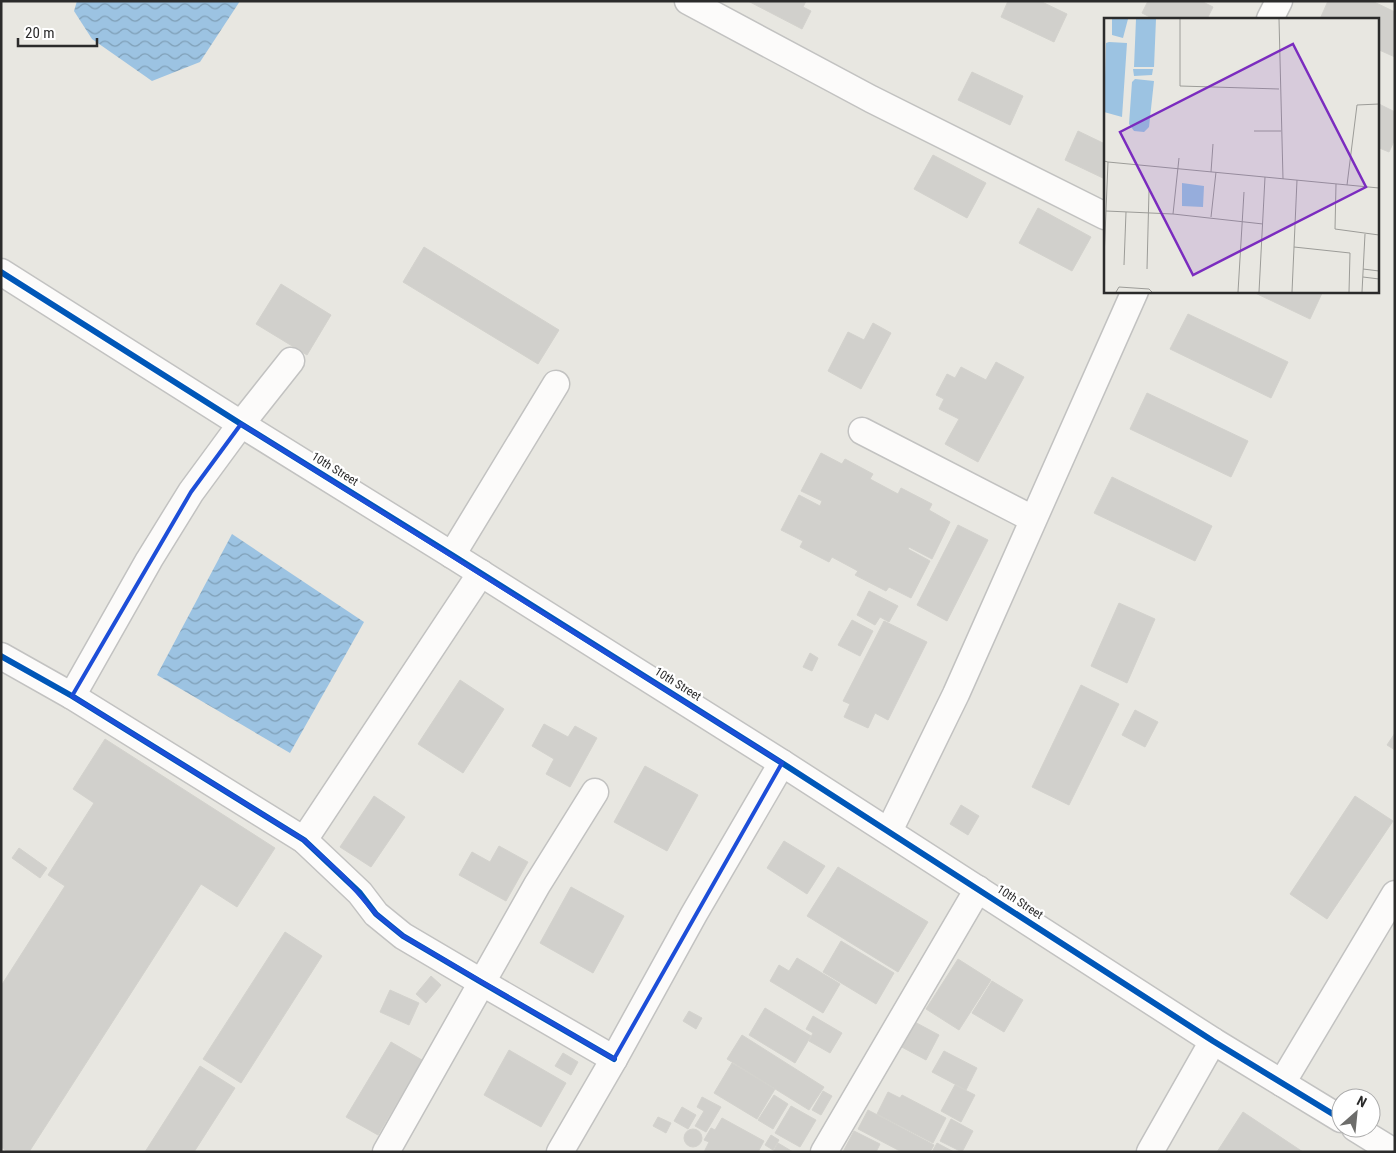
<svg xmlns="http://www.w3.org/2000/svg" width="1396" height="1153" viewBox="0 0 1396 1153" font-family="'Roboto Condensed',sans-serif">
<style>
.water{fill:url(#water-waves)}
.building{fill:#d1d0cc;stroke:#d3d2cd}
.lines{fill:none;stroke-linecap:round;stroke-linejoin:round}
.minor-casing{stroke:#c2c2c1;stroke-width:29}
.minor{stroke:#fcfbfa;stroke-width:26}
.cycleway-casing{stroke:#fff;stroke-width:9}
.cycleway{stroke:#0057b8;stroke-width:6}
.marked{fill:none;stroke:#1d4ed8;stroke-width:4;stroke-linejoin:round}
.labels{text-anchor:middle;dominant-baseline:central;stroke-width:4.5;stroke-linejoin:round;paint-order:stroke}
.street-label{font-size:12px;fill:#2b2b2b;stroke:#fff}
.inset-road{fill:none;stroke:#9c9c98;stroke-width:1}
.view{fill:#7b2cbf;fill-opacity:0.15;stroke:#7b2cbf;stroke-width:2.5}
.inset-edge{fill:none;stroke:#2b2b2b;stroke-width:2.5}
</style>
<defs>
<pattern id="water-waves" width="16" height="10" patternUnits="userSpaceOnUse" patternTransform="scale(1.25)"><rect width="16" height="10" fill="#9cc3e2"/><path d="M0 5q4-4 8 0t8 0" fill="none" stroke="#7f9fb7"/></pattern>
</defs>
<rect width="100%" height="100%" fill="#e8e7e1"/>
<g class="water">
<polygon points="77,1 240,1 200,62 152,81 92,39 74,11"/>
<polygon points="232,534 364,622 290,753 157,675"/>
</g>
<g class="building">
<polygon points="748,1 806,1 803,7 811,11 802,29"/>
<polygon points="1008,1 1040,1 1067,14 1054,42 1001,17"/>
<polygon points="1148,1 1201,1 1213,7 1207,19 1154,19 1142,13"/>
<polygon points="1328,1 1372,1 1395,12 1395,57 1377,49 1377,19 1320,19"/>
<polygon points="972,72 1023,96 1010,125 958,100"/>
<polygon points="1377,103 1395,112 1395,139 1389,152 1377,147"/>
<polygon points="1078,131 1105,144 1105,179 1065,160"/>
<polygon points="933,155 986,183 967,218 914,189"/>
<polygon points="1038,208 1091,237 1072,271 1019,243"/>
<polygon points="424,247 559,330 538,364 403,282"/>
<polygon points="281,284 331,315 307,355 256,324"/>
<polygon points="1251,291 1323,291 1310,319"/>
<polygon points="1188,314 1288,362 1271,398 1170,349"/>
<polygon points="873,323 891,333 861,389 828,371 848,332 864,340"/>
<polygon points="996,362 1024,377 978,462 945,444 959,419 939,409 944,399 936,395 947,374 955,378 961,367 986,380"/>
<polygon points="1147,393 1248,441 1231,477 1130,429"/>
<polygon points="821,453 842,464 845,459 873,474 870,479 898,494 901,488 932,504 929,510 950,522 932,559 909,547 908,549 930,561 911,598 889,587 886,591 855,575 858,571 832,557 829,562 800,547 803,541 781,530 799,495 820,506 822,501 801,491"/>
<polygon points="1112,477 1212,526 1195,561 1094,513"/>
<polygon points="958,525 988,540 947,621 917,605"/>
<polygon points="869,591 898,606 889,622 880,617 875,625 857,615"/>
<polygon points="1119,603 1155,619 1127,683 1091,666"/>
<polygon points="852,620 873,631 860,656 838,645"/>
<polygon points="884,621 927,642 888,720 875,713 868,728 844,717 850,704 843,701"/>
<polygon points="810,653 818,658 812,671 803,667"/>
<polygon points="460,680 504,709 463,773 418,744"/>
<polygon points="1081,685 1119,704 1069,805 1032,787"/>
<polygon points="1135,710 1158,722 1145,747 1122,735"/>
<polygon points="544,724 568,737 575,726 597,738 570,787 546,774 554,759 532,746"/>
<polygon points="1395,733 1395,750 1387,745"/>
<polygon points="105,739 275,848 237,907 201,884 29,1152 8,1152 1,1147 1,986 65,886 48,875 94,803 73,789"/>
<polygon points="645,766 698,795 667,851 614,822"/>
<polygon points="374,796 405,817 371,867 340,847"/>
<polygon points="1355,796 1393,821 1327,919 1290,894"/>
<polygon points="961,805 979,816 968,835 950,824"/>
<polygon points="784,841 825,866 807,894 767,868"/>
<polygon points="499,846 528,862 506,901 459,875 472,852 490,862"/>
<polygon points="19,848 47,868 40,878 12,858"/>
<polygon points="838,867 928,922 898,972 807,916"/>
<polygon points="571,887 624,916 593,973 540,943"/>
<polygon points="285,932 322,956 241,1083 203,1059"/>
<polygon points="841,941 894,973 876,1004 823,972"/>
<polygon points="797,958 840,984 823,1013 770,981 779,965 789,971"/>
<polygon points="958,959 991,980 959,1030 926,1009"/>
<polygon points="431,976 441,985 426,1003 416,994"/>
<polygon points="992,981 1023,1000 1004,1032 972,1013"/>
<polygon points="390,990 419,1003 409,1025 380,1012"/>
<polygon points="765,1008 811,1036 795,1063 749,1035"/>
<polygon points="689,1011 702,1018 696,1029 683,1021"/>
<polygon points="813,1016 842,1033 830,1053 809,1041 813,1033 806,1029"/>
<polygon points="911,1020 939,1035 926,1060 898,1045"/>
<polygon points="742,1035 824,1087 809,1110 727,1059"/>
<polygon points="391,1042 422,1060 378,1135 346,1117"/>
<polygon points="509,1050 566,1083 541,1127 484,1095"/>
<polygon points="944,1051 977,1068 966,1090 932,1072"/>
<polygon points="563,1053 578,1062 571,1075 555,1066"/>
<polygon points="732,1063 775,1089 757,1119 714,1093"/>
<polygon points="200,1066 235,1088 194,1152 145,1152"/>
<polygon points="955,1085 975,1095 961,1122 941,1111"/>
<polygon points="823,1091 832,1096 821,1115 812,1110"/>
<polygon points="888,1092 900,1098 902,1095 946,1118 933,1143 877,1114"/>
<polygon points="774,1095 788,1104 773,1129 758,1120"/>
<polygon points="702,1097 721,1107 706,1132 695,1126 704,1111 697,1107"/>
<polygon points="791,1106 816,1120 800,1147 775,1133"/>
<polygon points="682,1107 696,1115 688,1129 674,1121"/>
<polygon points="868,1110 934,1145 930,1152 902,1152 858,1129"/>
<polygon points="1243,1112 1303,1152 1217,1152"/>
<polygon points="658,1117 671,1123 666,1133 653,1126"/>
<polygon points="722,1118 764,1141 758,1152 704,1152 709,1142 704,1140 711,1128 715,1130"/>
<polygon points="951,1119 973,1131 962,1152 940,1141"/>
<circle cx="693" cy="1138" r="9"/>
<polygon points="854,1131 880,1144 876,1152 843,1152"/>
<polygon points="771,1135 779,1140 773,1150 765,1145"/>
<polygon points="778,1143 793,1152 773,1152"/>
<polygon points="937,1143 954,1152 932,1152"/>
</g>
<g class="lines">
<g class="minor-casing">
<g id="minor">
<polyline points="688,1 871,99 1105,216"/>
<polyline points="1270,19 1279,1"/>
<polyline points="1,272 241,424 452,555 782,763 1213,1041 1341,1119"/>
<polyline points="862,431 1033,519"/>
<polyline points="452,555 556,384"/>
<polyline points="1,656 72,696 304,840 360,893 376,914 403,936 481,982 614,1059"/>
<polyline points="72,696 149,560 191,492 241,424 291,361"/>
<polyline points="889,831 956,694 1135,291"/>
<polyline points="304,840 481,573"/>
<polyline points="1282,1083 1395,894"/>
<polyline points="1355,1128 1394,1152"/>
<polyline points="386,1152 537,885 595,792"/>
<polyline points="560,1152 614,1059 694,914 782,763"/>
<polyline points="824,1152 978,889"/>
<polyline points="1150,1152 1213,1041"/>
</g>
</g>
<use href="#minor" class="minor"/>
<g class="cycleway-casing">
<g id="cycleway">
<polyline points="1,272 241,424 452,555 782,763 1213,1041 1341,1119"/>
<polyline points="1,656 72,696 304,840 360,893 376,914 403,936 481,982 614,1059"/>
</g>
</g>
<use href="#cycleway" class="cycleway"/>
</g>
<path class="marked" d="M241,424L782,763L614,1059L403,936L376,914L343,876L304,840L72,696L191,492Z"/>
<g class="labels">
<g class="street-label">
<text transform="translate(335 469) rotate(32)">10th Street</text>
<text transform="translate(678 684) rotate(32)">10th Street</text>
<text transform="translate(1020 902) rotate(33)">10th Street</text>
</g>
</g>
<g transform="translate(1104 18)">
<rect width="275" height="275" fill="#e8e7e1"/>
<path d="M8,1H24L19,20L8,17ZM32,1H52L50,49H30ZM5,24L23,25L18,99L0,94L2,25ZM29,51H49L48,57L30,58ZM31,61L50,63L45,109L40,114L30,113L25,106L28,64ZM78,165L100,168L99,189L78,188Z" fill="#9cc3e2"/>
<path class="inset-road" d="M76,1V68L175,71M175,1L179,161M150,113H177M0,143L4,144L0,241M4,144L275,170M107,154L109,126M232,166L231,211L275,217M243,167L253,87L275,86M2,193L69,196L159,206M69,196L75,140M107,199L112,154M190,229L246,235L245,274M20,247L22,194M43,251L45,172M259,251L275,253M259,259L275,261M12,274L15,269L45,271L48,274M134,274L140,174M155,274L161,159M188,274L193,162M258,274L261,216"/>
<path class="view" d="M189,26L262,169L89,257L16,114Z"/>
<rect width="275" height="275" class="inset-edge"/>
</g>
<rect width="1396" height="1153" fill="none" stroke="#2b2b2b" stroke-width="5"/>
<g transform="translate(1356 1113) rotate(27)"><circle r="24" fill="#ffffff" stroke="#aaaaaa"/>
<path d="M0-4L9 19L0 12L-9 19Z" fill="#6d6d6b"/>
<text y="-8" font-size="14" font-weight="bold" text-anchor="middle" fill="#2b2b2b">N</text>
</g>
<path d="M18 38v8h79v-8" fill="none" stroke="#2b2b2b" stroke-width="2.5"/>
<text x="25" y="38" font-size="15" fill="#2b2b2b" stroke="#ffffff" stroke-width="4" paint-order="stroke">20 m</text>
</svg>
